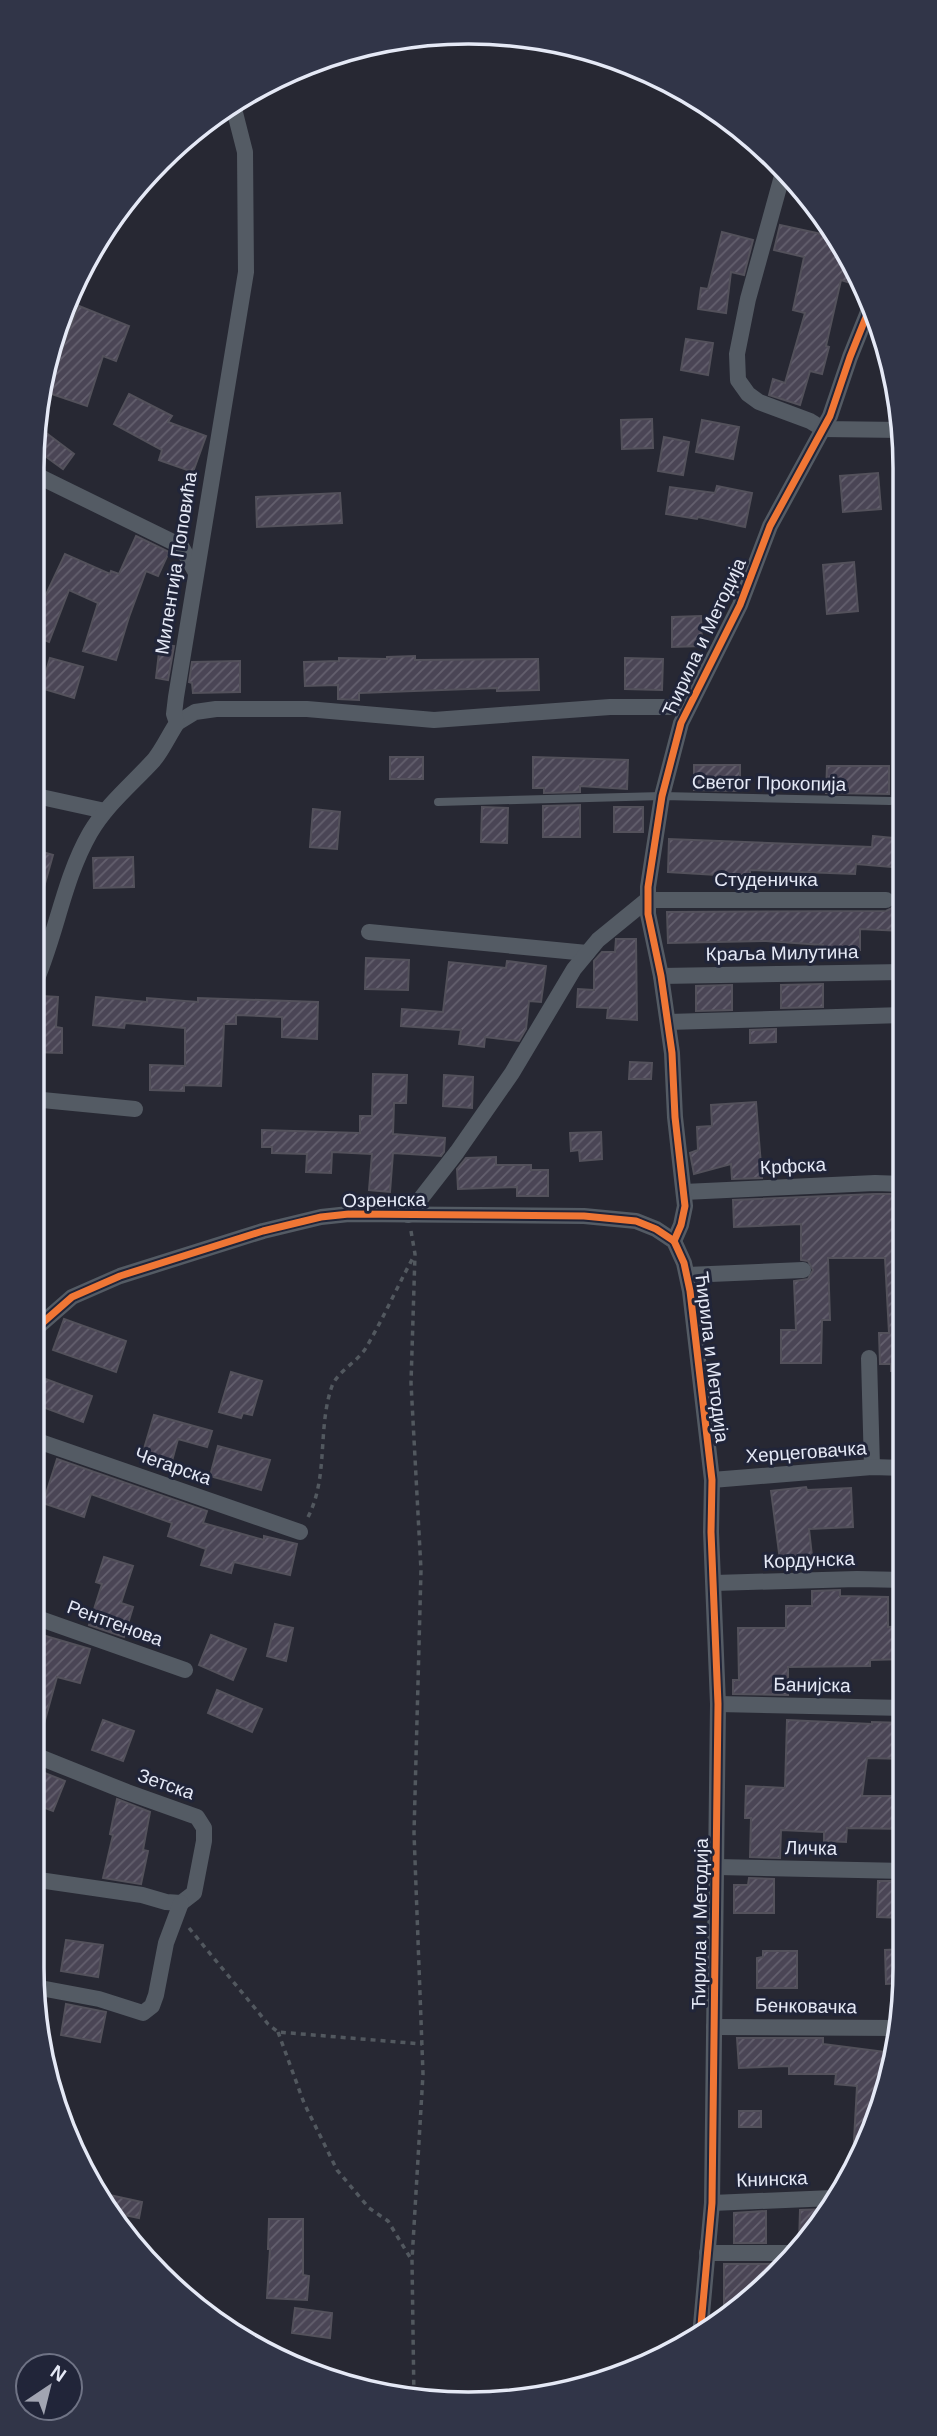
<svg xmlns="http://www.w3.org/2000/svg" width="937" height="2436" viewBox="0 0 937 2436" font-family="Helvetica,sans-serif">
<style>
.building{fill:url(#building-hatch);stroke:#53515b;stroke-width:2}
.lines{fill:none;stroke-linecap:round;stroke-linejoin:round}
.path{stroke:#52585f;stroke-width:3.5;stroke-dasharray:5 5;stroke-linecap:butt}
.lane{stroke:#545b64;stroke-width:8}
.street{stroke:#545b64;stroke-width:16}
.cycleway-casing{stroke:#212539;stroke-width:11}
.cycleway{stroke:#f07635;stroke-width:7}
.labels{text-anchor:middle;dominant-baseline:central;stroke-width:6;stroke-linejoin:round;paint-order:stroke}
.street-label{font-size:19px;fill:#e5e9f6;stroke:#212539}
.rim{fill:none;stroke:#e5e9f6;stroke-width:3.5}
</style>
<defs>
<pattern id="building-hatch" width="6" height="6" patternUnits="userSpaceOnUse" patternTransform="scale(1.75)"><rect width="6" height="6" fill="#4a4555"/><path d="M-1 1l2-2M0 6l6-6M5 7l2-2" fill="none" stroke="#64606e"/></pattern>
</defs>
<rect width="100%" height="100%" fill="#272833"/>
<g class="building">
<polygon points="780,225 835,237 857,270 854,284 841,280 826,346 829,347 822,374 810,371 800,405 769,395 773,379 785,383 805,313 793,310 804,257 774,250"/>
<polygon points="722,232 753,240 744,275 731,272 726,313 698,309 701,288 708,289"/>
<polygon points="79,306 129,326 116,361 103,356 87,406 49,393 65,341"/>
<polygon points="686,339 713,343 708,375 681,370"/>
<polygon points="129,394 172,416 168,422 206,436 193,472 159,460 162,450 114,424"/>
<polygon points="652,419 653,448 622,449 621,420"/>
<polygon points="702,420 739,427 733,459 696,452"/>
<polygon points="37,426 74,454 63,469 34,448"/>
<polygon points="664,437 689,442 683,475 658,471"/>
<polygon points="878,473 881,509 843,512 840,476"/>
<polygon points="717,486 752,493 745,527 698,517 697,519 666,514 670,487 715,493"/>
<polygon points="340,493 342,523 257,527 256,497"/>
<polygon points="136,536 169,552 158,576 146,571 129,617 116,660 83,651 98,603 69,590 49,642 32,635 32,611 35,601 42,603 65,554 110,574 111,571 119,574"/>
<polygon points="854,562 858,611 827,614 823,565"/>
<polygon points="701,616 702,646 672,647 672,617"/>
<polygon points="160,644 174,646 168,680 156,678"/>
<polygon points="415,656 415,660 538,659 539,690 497,691 497,688 359,693 359,700 338,699 338,685 305,686 304,662 339,661 339,658 387,659 387,657"/>
<polygon points="50,658 83,667 74,698 41,688"/>
<polygon points="625,658 663,659 662,690 625,689"/>
<polygon points="240,661 240,692 193,693 192,683 189,682 192,662"/>
<rect x="390" y="757" width="33" height="22"/>
<polygon points="533,757 628,760 627,789 580,786 580,792 544,793 544,788 533,788"/>
<polygon points="694,765 740,765 740,791 694,790"/>
<polygon points="827,766 889,766 889,794 826,793"/>
<polygon points="580,805 580,837 543,837 543,806"/>
<polygon points="482,807 508,808 507,843 481,842"/>
<rect x="614" y="807" width="29" height="25"/>
<polygon points="313,809 340,812 337,849 310,847"/>
<polygon points="873,836 903,839 903,868 856,864 855,874 750,870 750,877 668,872 669,839 872,847"/>
<polygon points="32,849 53,855 44,887 32,883"/>
<polygon points="133,857 134,887 94,888 93,858"/>
<polygon points="894,907 903,907 903,931 860,929 860,950 823,950 823,945 766,941 668,943 667,912 886,911"/>
<polygon points="616,939 636,939 637,1020 607,1018 608,1008 577,1007 578,989 594,990 594,961 602,952 615,952"/>
<polygon points="366,958 409,960 408,990 365,989"/>
<polygon points="507,961 546,966 541,1002 529,1001 526,1029 519,1041 485,1037 484,1047 459,1044 461,1030 401,1026 402,1009 443,1012 449,962 506,968"/>
<polygon points="823,984 823,1007 781,1008 781,985"/>
<polygon points="732,985 732,1010 696,1011 696,986"/>
<polygon points="41,996 58,997 56,1027 62,1028 62,1053 34,1052 35,1023 32,1023 33,1000"/>
<polygon points="96,997 147,1002 147,998 198,1002 198,998 318,1002 317,1039 282,1037 282,1017 236,1015 236,1024 224,1024 221,1086 184,1085 184,1091 150,1090 150,1065 185,1066 185,1028 125,1023 124,1028 93,1025"/>
<polygon points="776,1029 776,1042 750,1043 750,1030"/>
<polygon points="630,1062 652,1063 651,1079 629,1079"/>
<polygon points="373,1074 407,1075 406,1103 394,1103 393,1134 445,1138 444,1152 441,1156 393,1153 390,1192 369,1190 372,1154 332,1152 331,1173 306,1172 307,1154 272,1153 272,1147 262,1147 262,1130 360,1133 360,1116 372,1116"/>
<polygon points="444,1075 473,1077 472,1108 443,1106"/>
<polygon points="756,1102 762,1178 732,1179 731,1164 694,1174 690,1153 698,1150 697,1127 712,1126 711,1105"/>
<polygon points="601,1132 602,1159 580,1161 579,1150 571,1151 570,1133"/>
<polygon points="496,1157 496,1165 531,1165 531,1170 548,1170 548,1196 517,1196 517,1187 458,1189 457,1169 466,1158"/>
<polygon points="875,1194 899,1194 899,1217 904,1222 904,1370 891,1371 891,1364 880,1364 879,1333 889,1333 885,1258 828,1258 830,1320 822,1320 821,1363 781,1363 781,1330 796,1330 794,1281 808,1279 813,1270 808,1261 801,1260 801,1224 734,1227 733,1200"/>
<polygon points="64,1319 126,1341 116,1372 53,1350"/>
<polygon points="231,1372 262,1381 252,1415 243,1413 241,1418 219,1412"/>
<polygon points="32,1374 92,1396 83,1422 32,1403"/>
<polygon points="154,1415 212,1431 207,1447 178,1439 172,1461 143,1452"/>
<polygon points="218,1446 270,1460 261,1490 210,1476"/>
<polygon points="57,1459 207,1511 203,1523 264,1540 264,1536 297,1544 290,1575 234,1562 231,1573 201,1565 206,1549 168,1536 172,1523 91,1494 84,1517 43,1503"/>
<polygon points="806,1487 807,1490 851,1488 853,1527 809,1529 813,1565 781,1568 771,1491"/>
<polygon points="104,1557 133,1566 121,1603 133,1607 124,1637 89,1625 102,1584 96,1582"/>
<polygon points="840,1590 840,1596 888,1597 888,1627 905,1626 905,1659 870,1660 870,1666 788,1667 788,1695 733,1694 733,1680 739,1680 738,1628 786,1628 786,1606 812,1606 812,1591"/>
<polygon points="275,1624 293,1628 286,1661 267,1656"/>
<polygon points="32,1632 90,1649 80,1683 57,1677 38,1745 32,1744"/>
<polygon points="211,1635 246,1649 233,1680 199,1665"/>
<polygon points="217,1690 262,1709 252,1732 208,1713"/>
<polygon points="103,1720 134,1731 123,1761 92,1750"/>
<polygon points="787,1720 872,1724 872,1722 905,1723 905,1759 867,1758 862,1796 905,1796 905,1829 847,1828 846,1842 824,1841 824,1832 781,1830 780,1858 750,1857 751,1818 745,1818 746,1786 785,1788"/>
<polygon points="32,1768 65,1781 53,1811 32,1803"/>
<polygon points="117,1799 150,1812 143,1850 148,1851 141,1884 103,1878 113,1835 110,1834"/>
<polygon points="749,1878 774,1879 774,1913 734,1913 734,1885 748,1885"/>
<polygon points="878,1881 905,1881 905,1918 877,1917"/>
<polygon points="66,1940 103,1945 98,1977 61,1971"/>
<polygon points="905,1949 903,1983 886,1984 885,1950"/>
<polygon points="763,1951 797,1951 797,1988 757,1988 757,1958 763,1957"/>
<polygon points="66,2004 106,2012 100,2042 61,2035"/>
<polygon points="737,2038 823,2038 823,2044 894,2053 891,2081 853,2158 857,2086 835,2084 836,2074 789,2074 789,2066 739,2068"/>
<rect x="739" y="2111" width="22" height="16"/>
<polygon points="105,2194 142,2202 139,2218 115,2213"/>
<polygon points="828,2209 815,2233 802,2246 799,2244 800,2210"/>
<polygon points="766,2211 766,2243 734,2243 734,2213"/>
<polygon points="269,2219 303,2219 303,2275 309,2276 307,2300 267,2298 270,2249 268,2249"/>
<polygon points="724,2264 783,2264 724,2319"/>
<polygon points="295,2308 332,2313 330,2338 292,2333"/>
</g>
<g class="lines">
<g class="path">
<polyline points="411,1231 415,1254 411,1383 421,1570 414,1833 423,2074 412,2260 414,2401"/>
<path d="M308,1517C329,1476 317,1429 332,1386C338,1371 359,1361 367,1346C384,1317 398,1285 414,1256"/>
<polyline points="189,1928 268,2024 278,2032 422,2044"/>
<polyline points="278,2032 304,2103 337,2170 369,2208 388,2221 411,2259"/>
</g>
<polyline class="lane" points="438,802 662,796 890,801"/>
<g class="street">
<polyline points="784,169 748,299 737,354 738,380 748,394 759,402 810,421 823,429 902,430"/>
<polyline points="32,473 181,546 195,571"/>
<polyline points="177,723 195,712 216,709 307,709 434,720 610,707 688,707"/>
<polyline points="32,795 105,811"/>
<polyline points="647,900 886,900"/>
<polyline points="369,932 587,953"/>
<polyline points="661,976 903,972"/>
<path d="M32,990C56,939 62,882 90,833C107,804 132,784 154,760C163,749 169,735 177,723L174,714L176,697L246,272L245,152L233,105"/>
<polyline points="668,1022 903,1015"/>
<polyline points="32,1099 135,1109"/>
<polyline points="684,1192 875,1183 904,1184"/>
<polyline points="408,1215 457,1152 512,1073 574,969 598,940 647,900"/>
<polyline points="674,1241 681,1225 685,1206 675,1117 672,1053 661,976 648,914 648,887 662,796 681,723 740,605 770,526 830,416 850,357 870,307"/>
<polyline points="687,1275 803,1270"/>
<polyline points="32,1332 72,1297 120,1276 263,1231 321,1217 349,1214 584,1216 636,1221 656,1229 674,1241 684,1263 690,1291 712,1480 711,1532 718,1704 712,2203 700,2336"/>
<polyline points="869,1358 872,1467"/>
<polyline points="32,1439 300,1532"/>
<polyline points="712,1480 872,1467 904,1468"/>
<polyline points="714,1583 857,1579 905,1580"/>
<polyline points="32,1616 185,1670"/>
<polyline points="718,1704 905,1708"/>
<polyline points="32,1754 127,1792 197,1817 204,1828 204,1841 194,1893 181,1903"/>
<polyline points="717,1867 905,1871"/>
<polyline points="32,1879 142,1895 166,1902 181,1903"/>
<polyline points="35,1987 99,1999 143,2013 152,2006 156,1995 166,1943 181,1903"/>
<polyline points="714,2027 897,2028"/>
<polyline points="712,2203 833,2198"/>
<polyline points="707,2253 794,2253"/>
</g>
<g class="cycleway-casing">
<g id="cycleway">
<polyline points="674,1241 681,1225 685,1206 675,1117 672,1053 661,976 648,914 648,887 662,796 681,723 740,605 770,526 830,416 850,357 870,307"/>
<polyline points="32,1332 72,1297 120,1276 263,1231 321,1217 349,1214 584,1216 636,1221 656,1229 674,1241 684,1263 690,1291 712,1480 711,1532 718,1704 712,2203 700,2336"/>
</g>
</g>
<use href="#cycleway" class="cycleway"/>
</g>
<g class="labels">
<g class="street-label">
<text transform="translate(176 563) rotate(-81)">Милентија Поповића</text>
<text transform="translate(704 637) rotate(-65)">Ћирила и Методија</text>
<text transform="translate(769 783) rotate(1)">Светог Прокопија</text>
<text x="766" y="879">Студеничка</text>
<text transform="translate(782 953) rotate(-1)">Краља Милутина</text>
<text transform="translate(793 1166) rotate(-3)">Крфска</text>
<text transform="translate(384 1200) rotate(-1)">Озренска</text>
<text transform="translate(712 1357) rotate(83)">Ћирила и Методија</text>
<text transform="translate(806 1452) rotate(-4)">Херцеговачка</text>
<text transform="translate(173 1466) rotate(19)">Чегарска</text>
<text transform="translate(809 1560) rotate(-2)">Кордунска</text>
<text transform="translate(115 1623) rotate(20)">Рентгенова</text>
<text transform="translate(812 1685) rotate(1)">Банијска</text>
<text transform="translate(166 1784) rotate(19)">Зетска</text>
<text transform="translate(811 1848) rotate(1)">Личка</text>
<text transform="translate(700 1924) rotate(-89)">Ћирила и Методија</text>
<text transform="translate(806 2006) rotate(1)">Бенковачка</text>
<text transform="translate(772 2179) rotate(-2)">Книнска</text>
</g>
</g>
<path d="M0 0H937V2436H0ZM468 44H469A424 424 0 0 1 893 468V1968A424 424 0 0 1 469 2392H468A424 424 0 0 1 44 1968V468A424 424 0 0 1 468 44Z" fill="#313548" fill-rule="evenodd"/>
<path class="rim" d="M468 44H469A424 424 0 0 1 893 468V1968A424 424 0 0 1 469 2392H468A424 424 0 0 1 44 1968V468A424 424 0 0 1 468 44Z"/>
<g transform="translate(49 2387) rotate(35)"><circle r="33" fill="#212539" stroke="#6f7385" stroke-width="2"/>
<path d="M0-5L12 26L0 18L-12 26Z" fill="#a2a5b2"/>
<text y="-10" font-size="19" font-weight="bold" text-anchor="middle" fill="#e5e9f6">N</text>
</g>
</svg>
